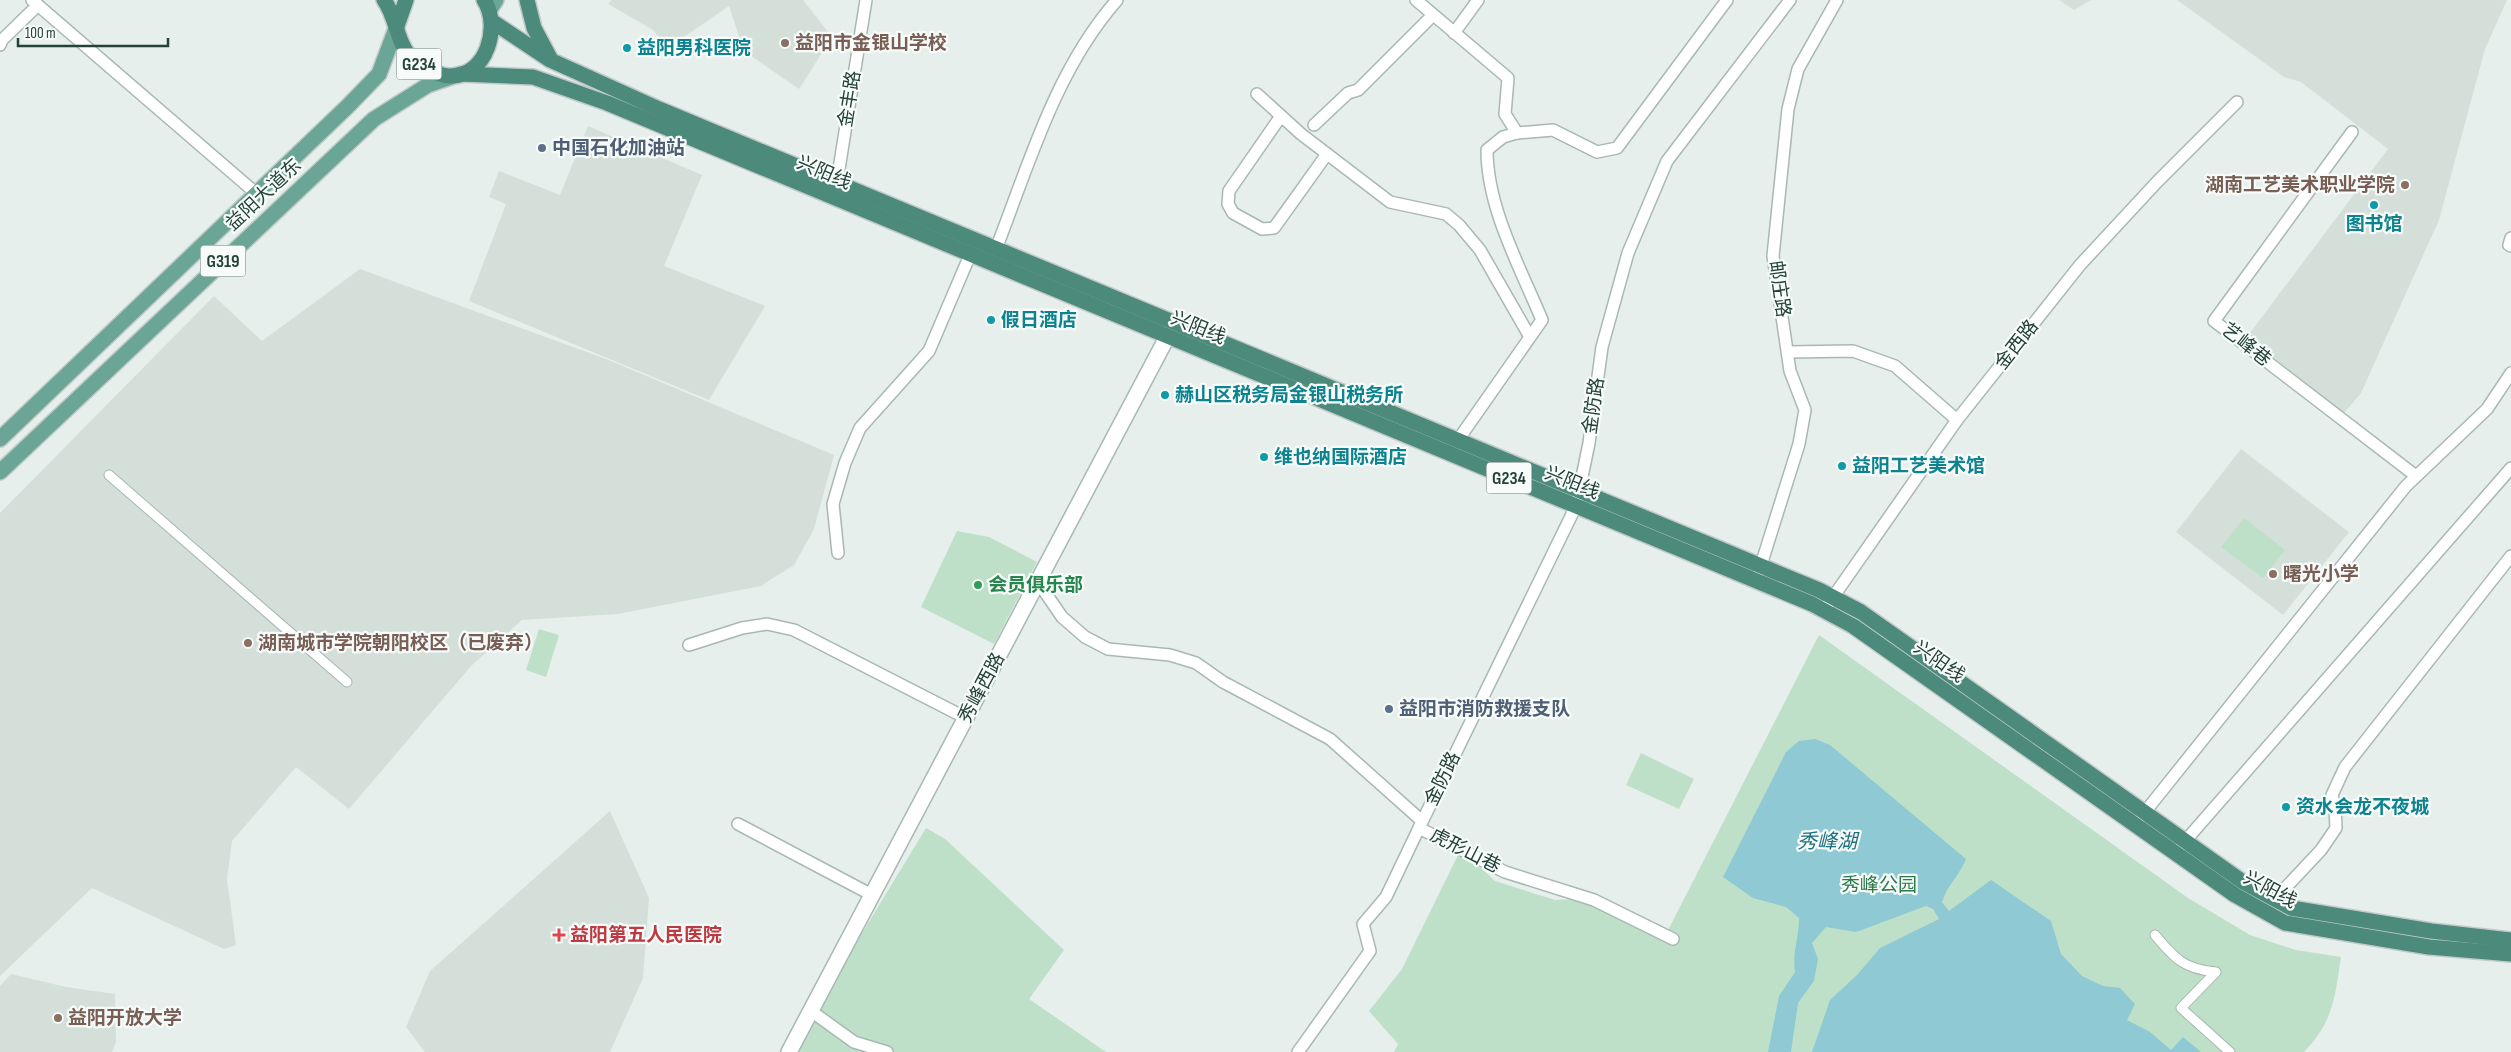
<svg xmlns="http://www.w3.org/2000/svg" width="2511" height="1052" viewBox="0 0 2511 1052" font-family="'Sofia Sans Condensed','Noto Sans SC',sans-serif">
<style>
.built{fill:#d4dfda}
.green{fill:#bfe0c8}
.water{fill:#8ec9d4}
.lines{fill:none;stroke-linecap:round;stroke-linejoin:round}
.pedestrian-casing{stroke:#a8b8b2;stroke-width:11}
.minor-casing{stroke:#a8b8b2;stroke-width:14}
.tertiary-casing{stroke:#a8b8b2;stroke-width:18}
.primary-casing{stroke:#c2cac8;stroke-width:18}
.trunk-casing{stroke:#c2cac8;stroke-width:18}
.pedestrian{stroke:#fff;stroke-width:9}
.minor{stroke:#fff;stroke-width:11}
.tertiary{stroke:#fff;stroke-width:15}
.primary{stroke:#6aa596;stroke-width:15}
.trunk{stroke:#4c8a7c;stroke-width:15}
.education-dot{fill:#8d6e63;stroke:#f7fbf9;stroke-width:2}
.culture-dot{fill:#0f9aa8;stroke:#f7fbf9;stroke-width:2}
.service-dot{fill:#5c6f8a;stroke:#f7fbf9;stroke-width:2}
.leisure-dot{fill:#2e9e5b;stroke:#f7fbf9;stroke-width:2}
.health-dot{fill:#e0444e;stroke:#f7fbf9;stroke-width:2}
.labels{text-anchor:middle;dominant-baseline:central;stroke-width:4.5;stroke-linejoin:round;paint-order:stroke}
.shield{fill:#f7fbf9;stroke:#637a73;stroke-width:1}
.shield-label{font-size:18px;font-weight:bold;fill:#24423a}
.education-label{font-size:19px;font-weight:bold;fill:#785e54;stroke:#f7fbf9;text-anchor:start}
.culture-label{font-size:19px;font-weight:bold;fill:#0d838f;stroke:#f7fbf9;text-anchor:start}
.street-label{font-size:19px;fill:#24423a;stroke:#f7fbf9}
.service-label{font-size:19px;font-weight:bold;fill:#4e5e75;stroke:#f7fbf9;text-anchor:start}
.leisure-label{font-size:19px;font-weight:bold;fill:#27864d;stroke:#f7fbf9;text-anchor:start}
.park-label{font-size:19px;fill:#2d7a4b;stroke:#f7fbf9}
.health-label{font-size:19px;font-weight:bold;fill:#be3a42;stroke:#f7fbf9;text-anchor:start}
.water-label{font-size:20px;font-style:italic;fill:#1c6f80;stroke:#f7fbf9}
</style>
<rect width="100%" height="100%" fill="#e6efeb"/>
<g class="built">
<polygon points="612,0 803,0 832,37 799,89 744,51 729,6 668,48 653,30 608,4"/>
<polygon points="2059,0 2091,0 2074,10"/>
<polygon points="2177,0 2507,0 2485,49 2439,220 2361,393 2344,413 2247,337 2388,149 2301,82 2284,77"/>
<polygon points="588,126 702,175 664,266 765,306 709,400 469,301 506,204 489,197 499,171 560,195"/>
<polygon points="360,269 606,359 834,455 814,529 794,565 761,586 618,614 522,620 471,666 349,809 296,767 232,841 227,879 236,945 224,949 92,888 0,976 0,513 214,296 262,341"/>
<polygon points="2241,449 2349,532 2283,615 2176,532"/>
<polygon points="610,811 649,898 643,978 610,1052 425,1052 406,1027 430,971"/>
<polygon points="11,974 66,987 115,994 116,1042 112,1052 0,1052 0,986"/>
</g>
<g class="green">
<polygon points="2244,518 2285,550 2263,578 2221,547"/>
<polygon points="957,531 989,537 1037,562 994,644 921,607"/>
<polygon points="539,629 559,635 546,677 526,670"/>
<path d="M1819,635L2188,898L2250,935L2296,950L2341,957C2335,996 2334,1021 2304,1052H1394L1398,1044L1369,1011L1402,969L1458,855L1479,866L1495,881L1555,900L1577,899L1663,940Z"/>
<polygon points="1641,753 1694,779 1679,809 1626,785"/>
<polygon points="926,828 945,839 1064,950 1029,999 1106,1052 793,1052 811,1017"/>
</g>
<path class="water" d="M1815,739L1830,745L1966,859C1960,875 1947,885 1942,902L1949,911L1991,880L2051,921L2061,954L2082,976L2103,986L2120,988L2135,1004L2127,1020L2150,1032L2171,1050L2183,1037L2201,1052H1812L1830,1000L1857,975L1880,948L1939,919L1933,909L1926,906L1856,932L1826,927L1812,943L1818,959L1814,981L1798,1003L1791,1052H1768L1779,996L1795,972C1792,954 1799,937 1799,918L1786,907L1753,898L1723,877L1786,752L1799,741Z"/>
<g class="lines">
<g class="pedestrian-casing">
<g id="pedestrian">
<polyline points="109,475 347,682"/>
<path d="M2155,935C2175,959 2184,969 2216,972L2181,1008L2230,1052"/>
</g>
</g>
<g class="minor-casing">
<g id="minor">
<polyline points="32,0 257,194"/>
<polyline points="1416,0 1508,78 1505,114 1517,133"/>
<polyline points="1454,33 1478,0"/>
<polyline points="0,45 2,40 38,5"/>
<polyline points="1257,94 1301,134 1390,202 1446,214 1459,225 1480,250 1530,337"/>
<polyline points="1281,116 1229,191 1228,204 1233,213 1262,229 1274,228 1327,154"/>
<polyline points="1314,125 1348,93 1358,90 1433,15"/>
<polyline points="2352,132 2214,321 2416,476"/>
<polyline points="836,188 866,0"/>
<polyline points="2511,238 2509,245 2511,246"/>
<path d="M996,249C1029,164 1056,69 1117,0"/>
<polyline points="1788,352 1853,351 1895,366 1957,420"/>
<path d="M1458,440L1542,320C1520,267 1487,208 1487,150L1503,137L1517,133L1553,130L1597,152L1617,148L1727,0"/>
<polyline points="838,553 833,504 845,463 860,428 929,351 970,255"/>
<polyline points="1756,581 1799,444 1805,410 1790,371 1773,256 1788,109 1798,69 1837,0"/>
<polyline points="1038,582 1062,617 1085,637 1108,649 1170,655 1196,663 1223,682 1330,739 1422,821"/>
<polyline points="1824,610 1957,420 2080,265 2157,182 2237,102"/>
<polyline points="689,645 742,628 767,624 794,630 966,718"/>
<polyline points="2141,817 2406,486 2487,409 2511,373"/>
<polyline points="738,824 872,895"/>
<polyline points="1419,828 1576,506 1589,443 1602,347 1628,253 1667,161 1790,0"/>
<polyline points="2180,847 2511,468"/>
<polyline points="2275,899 2321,850 2336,828 2335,807 2332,795 2345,767 2511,556"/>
<polyline points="811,1011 854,1042 887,1052"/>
<polyline points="1298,1052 1370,951 1363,924 1386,897 1419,828 1505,872 1594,900 1673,939"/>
</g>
</g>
<g class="tertiary-casing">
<polyline id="tertiary" points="789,1052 1173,326"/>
</g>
<g class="primary-casing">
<g id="primary">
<polyline points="490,9 496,0"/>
<polyline points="0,439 348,106 379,74 397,26"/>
<polyline points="0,472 374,119 428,85 457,75"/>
</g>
</g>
<g class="trunk-casing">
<g id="trunk">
<path d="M384,0C397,17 397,48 415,61C424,67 439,76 450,76C487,77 501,26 484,0"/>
<polyline points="527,0 534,28 550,58"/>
<polyline points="493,22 550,60 659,109 1819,590 1861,612 2243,882 2291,908 2431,931 2511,940"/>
<polyline points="397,26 406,0"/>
<polyline points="461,74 533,77 607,103 1812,604 1853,626 2235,895 2285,923 2429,947 2511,954"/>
</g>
</g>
<use href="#pedestrian" class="pedestrian"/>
<use href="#minor" class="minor"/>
<use href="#tertiary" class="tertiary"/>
<use href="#primary" class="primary"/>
<use href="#trunk" class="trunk"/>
</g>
<g class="education-dot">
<circle cx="785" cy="43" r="5"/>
<circle cx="2405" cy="185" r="5"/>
<circle cx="2273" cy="574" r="5"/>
<circle cx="248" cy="643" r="5"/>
<circle cx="58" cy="1018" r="5"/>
</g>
<g class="culture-dot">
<circle cx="627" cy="48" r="5"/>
<circle cx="2374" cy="205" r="5"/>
<circle cx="991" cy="320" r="5"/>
<circle cx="1165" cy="395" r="5"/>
<circle cx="1264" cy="457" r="5"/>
<circle cx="1842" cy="466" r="5"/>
<circle cx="2286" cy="807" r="5"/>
</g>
<g class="service-dot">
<circle cx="542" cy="148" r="5"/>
<circle cx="1389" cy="709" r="5"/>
</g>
<circle class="leisure-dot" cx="978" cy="585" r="5"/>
<path class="health-dot" d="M556.5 927.5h5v5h5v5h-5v5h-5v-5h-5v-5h5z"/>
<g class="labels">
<g class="shield">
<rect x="396.5" y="48.5" width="45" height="31" rx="4"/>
<rect x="200.5" y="245.5" width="45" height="31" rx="4"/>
<rect x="1486.5" y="462.5" width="45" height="31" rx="4"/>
</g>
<g class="shield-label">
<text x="419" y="64">G234</text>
<text x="223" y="261">G319</text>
<text x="1509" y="478">G234</text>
</g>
<g class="education-label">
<text x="795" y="43">益阳市金银山学校</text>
<text x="2395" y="185" text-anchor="end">湖南工艺美术职业学院</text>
<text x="2283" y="574">曙光小学</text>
<text x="258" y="643">湖南城市学院朝阳校区（已废弃）</text>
<text x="68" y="1018">益阳开放大学</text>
</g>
<g class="culture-label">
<text x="637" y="48">益阳男科医院</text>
<text x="2374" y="224" text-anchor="middle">图书馆</text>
<text x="1001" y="320">假日酒店</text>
<text x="1175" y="395">赫山区税务局金银山税务所</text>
<text x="1274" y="457">维也纳国际酒店</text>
<text x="1852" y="466">益阳工艺美术馆</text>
<text x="2296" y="807">资水会龙不夜城</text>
</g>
<g class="street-label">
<text transform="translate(850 99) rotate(-81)">金丰路</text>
<text transform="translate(824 173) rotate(23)">兴阳线</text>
<text transform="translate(264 195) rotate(-43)">益阳大道东</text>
<text transform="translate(1779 289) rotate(82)">邮庄路</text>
<text transform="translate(1198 328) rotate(22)">兴阳线</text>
<text transform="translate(2017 345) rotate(-52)">金西路</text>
<text transform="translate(2246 345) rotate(38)">艺峰巷</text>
<text transform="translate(1594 406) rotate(-82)">金防路</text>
<text transform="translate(1572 483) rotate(22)">兴阳线</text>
<text transform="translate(1939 662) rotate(35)">兴阳线</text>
<text transform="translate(982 688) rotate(-62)">秀峰西路</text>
<text transform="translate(1443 779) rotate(-64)">金防路</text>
<text transform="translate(1465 851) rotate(27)">虎形山巷</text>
<text transform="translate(2270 890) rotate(28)">兴阳线</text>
</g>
<g class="service-label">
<text x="552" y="148">中国石化加油站</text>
<text x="1399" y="709">益阳市消防救援支队</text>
</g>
<g class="leisure-label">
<text x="988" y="585">会员俱乐部</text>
</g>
<g class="park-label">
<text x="1879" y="885">秀峰公园</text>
</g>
<g class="health-label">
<text x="570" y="935">益阳第五人民医院</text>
</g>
<g class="water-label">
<text x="1827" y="842">秀峰湖</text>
</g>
</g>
<path d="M18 38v8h150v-8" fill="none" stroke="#24423a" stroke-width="2.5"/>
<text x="25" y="38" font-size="15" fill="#24423a" stroke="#f7fbf9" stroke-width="4" paint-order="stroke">100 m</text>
</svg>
